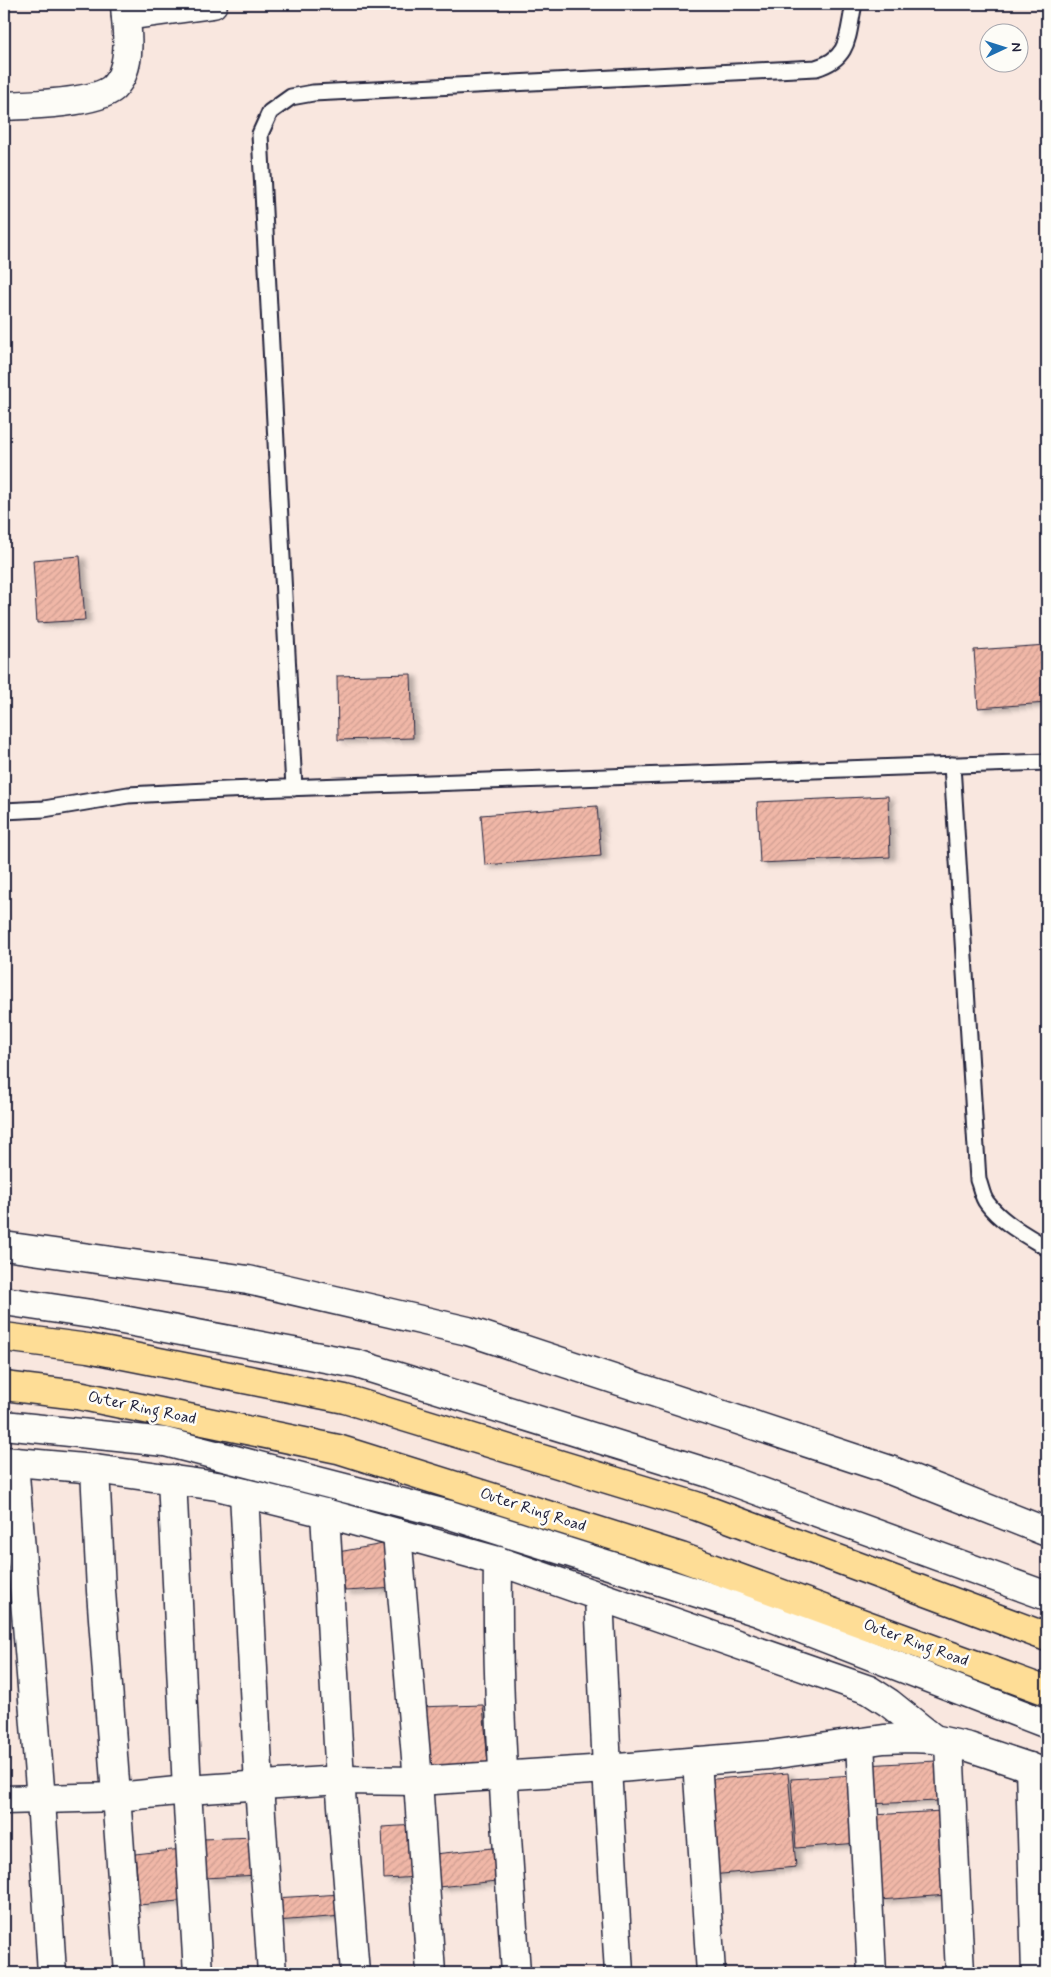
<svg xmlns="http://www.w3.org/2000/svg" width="1051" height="1977" viewBox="0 0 1051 1977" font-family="Mynerve,sans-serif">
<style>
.building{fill:url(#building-hatch);stroke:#22223b;filter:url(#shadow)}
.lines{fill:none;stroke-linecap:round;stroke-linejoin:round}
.lane-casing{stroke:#22223b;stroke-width:19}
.street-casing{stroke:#22223b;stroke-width:31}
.secondary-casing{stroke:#22223b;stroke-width:31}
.primary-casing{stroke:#22223b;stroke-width:31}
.lane{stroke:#fdfcf7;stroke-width:15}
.street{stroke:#fdfcf7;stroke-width:28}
.secondary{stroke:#fdfcf7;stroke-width:28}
.primary{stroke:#fedd96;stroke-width:28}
.labels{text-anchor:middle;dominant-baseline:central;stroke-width:5;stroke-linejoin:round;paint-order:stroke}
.street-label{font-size:16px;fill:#22223b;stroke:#fdfcf7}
</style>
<defs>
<pattern id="building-hatch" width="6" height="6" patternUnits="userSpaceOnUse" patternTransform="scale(1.25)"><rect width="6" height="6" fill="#f0b7a7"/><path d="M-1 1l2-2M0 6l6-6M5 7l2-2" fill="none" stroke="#ce9d91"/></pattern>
<filter id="shadow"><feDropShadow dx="5.5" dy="3" stdDeviation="2.5" flood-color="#0004"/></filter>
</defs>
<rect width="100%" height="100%" fill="#f9e7df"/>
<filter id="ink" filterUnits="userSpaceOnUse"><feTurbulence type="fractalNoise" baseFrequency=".02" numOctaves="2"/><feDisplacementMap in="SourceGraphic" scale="10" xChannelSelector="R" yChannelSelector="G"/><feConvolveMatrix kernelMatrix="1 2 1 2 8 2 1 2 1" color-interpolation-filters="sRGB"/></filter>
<g filter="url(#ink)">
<g class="building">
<polygon points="80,556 85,620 37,623 33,560"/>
<polygon points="1047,645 1047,703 978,708 974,650"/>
<polygon points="411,674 413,738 338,740 337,676"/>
<polygon points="888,796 890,857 760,863 757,802"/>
<polygon points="597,806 601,856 485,865 481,815"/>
<polygon points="389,1543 397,1588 345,1591 338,1552"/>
<polygon points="483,1705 488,1764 424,1772 417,1707"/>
<polygon points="936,1761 938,1801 868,1804 866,1765"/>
<polygon points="788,1773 796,1867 711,1875 703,1780"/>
<polygon points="854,1775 858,1843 796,1848 791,1779"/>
<polygon points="942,1811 948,1895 879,1900 873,1815"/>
<polygon points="417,1825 419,1877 384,1879 382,1827"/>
<polygon points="255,1837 257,1875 205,1878 203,1839"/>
<polygon points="503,1847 507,1880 438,1887 434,1854"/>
<polygon points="182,1849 187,1900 140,1905 135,1854"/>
<polygon points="342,1894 343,1916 276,1921 274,1898"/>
</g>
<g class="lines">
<g class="lane-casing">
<g id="lane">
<path d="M952,765L978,1180C981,1187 982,1197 987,1203C1002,1223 1026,1235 1047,1248"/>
<path d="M294,788L260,134L270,112L291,97L313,93L816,68C851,58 847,35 854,4"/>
<polyline points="4,811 44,809 128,795 226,790 1047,762"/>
</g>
</g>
<g class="street-casing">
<g id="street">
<polyline points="126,16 213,4"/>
<path d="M4,106C27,105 96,103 113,88C116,85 122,77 123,72C131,51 126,26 125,4"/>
<polyline points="4,1461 95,1469 217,1486 325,1513 498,1561 869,1690 889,1703 934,1739"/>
<polyline points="14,1462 41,1800 52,1973"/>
<polyline points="95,1469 101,1591 129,1973"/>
<polyline points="172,1479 187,1790 198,1973"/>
<polyline points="244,1493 259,1786 272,1973"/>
<polyline points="325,1513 340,1780 355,1973"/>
<polyline points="397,1533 418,1781 431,1973"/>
<path d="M498,1561C496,1698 507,1836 516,1973"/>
<polyline points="599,1596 607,1769 619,1973"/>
<polyline points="860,1743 872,1973"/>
<polyline points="949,1743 960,1973"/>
<polyline points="697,1761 711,1973"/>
<polyline points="1030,1767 1036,1973"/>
<polyline points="4,1800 117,1797 187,1790 340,1780 418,1781 607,1769 770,1755 884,1739 910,1738 934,1739 969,1747 1047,1773"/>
</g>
</g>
<g class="secondary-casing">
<g id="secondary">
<polyline points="4,1246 248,1280 468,1331 890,1470 1047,1532"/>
<polyline points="4,1301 91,1314 357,1364 712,1474 1047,1596"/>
<polyline points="4,1425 165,1442 450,1515 758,1612 1047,1724"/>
</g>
</g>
<g class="primary-casing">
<g id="primary">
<polyline points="4,1337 88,1348 345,1399 696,1506 1047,1637"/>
<polyline points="4,1386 78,1395 338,1449 681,1557 1047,1691"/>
</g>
</g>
<use href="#lane" class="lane"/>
<use href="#street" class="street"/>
<use href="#secondary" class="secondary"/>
<use href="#primary" class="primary"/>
</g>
</g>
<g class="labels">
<g class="street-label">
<text transform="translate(142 1408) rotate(12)">Outer Ring Road</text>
<text transform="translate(533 1510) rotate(18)">Outer Ring Road</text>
<text transform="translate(916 1643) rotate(20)">Outer Ring Road</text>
</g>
</g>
<rect width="1051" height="1977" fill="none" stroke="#fdfcf7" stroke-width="20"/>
<rect x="10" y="10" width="1031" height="1957" fill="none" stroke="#22223b" stroke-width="2" filter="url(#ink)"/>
<g transform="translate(1004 48) rotate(86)"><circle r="24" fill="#fdfcf7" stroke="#a5a5ac"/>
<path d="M0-4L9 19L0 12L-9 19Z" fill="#1f6fb2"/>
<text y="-8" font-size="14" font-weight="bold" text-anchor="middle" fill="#22223b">N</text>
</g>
</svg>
